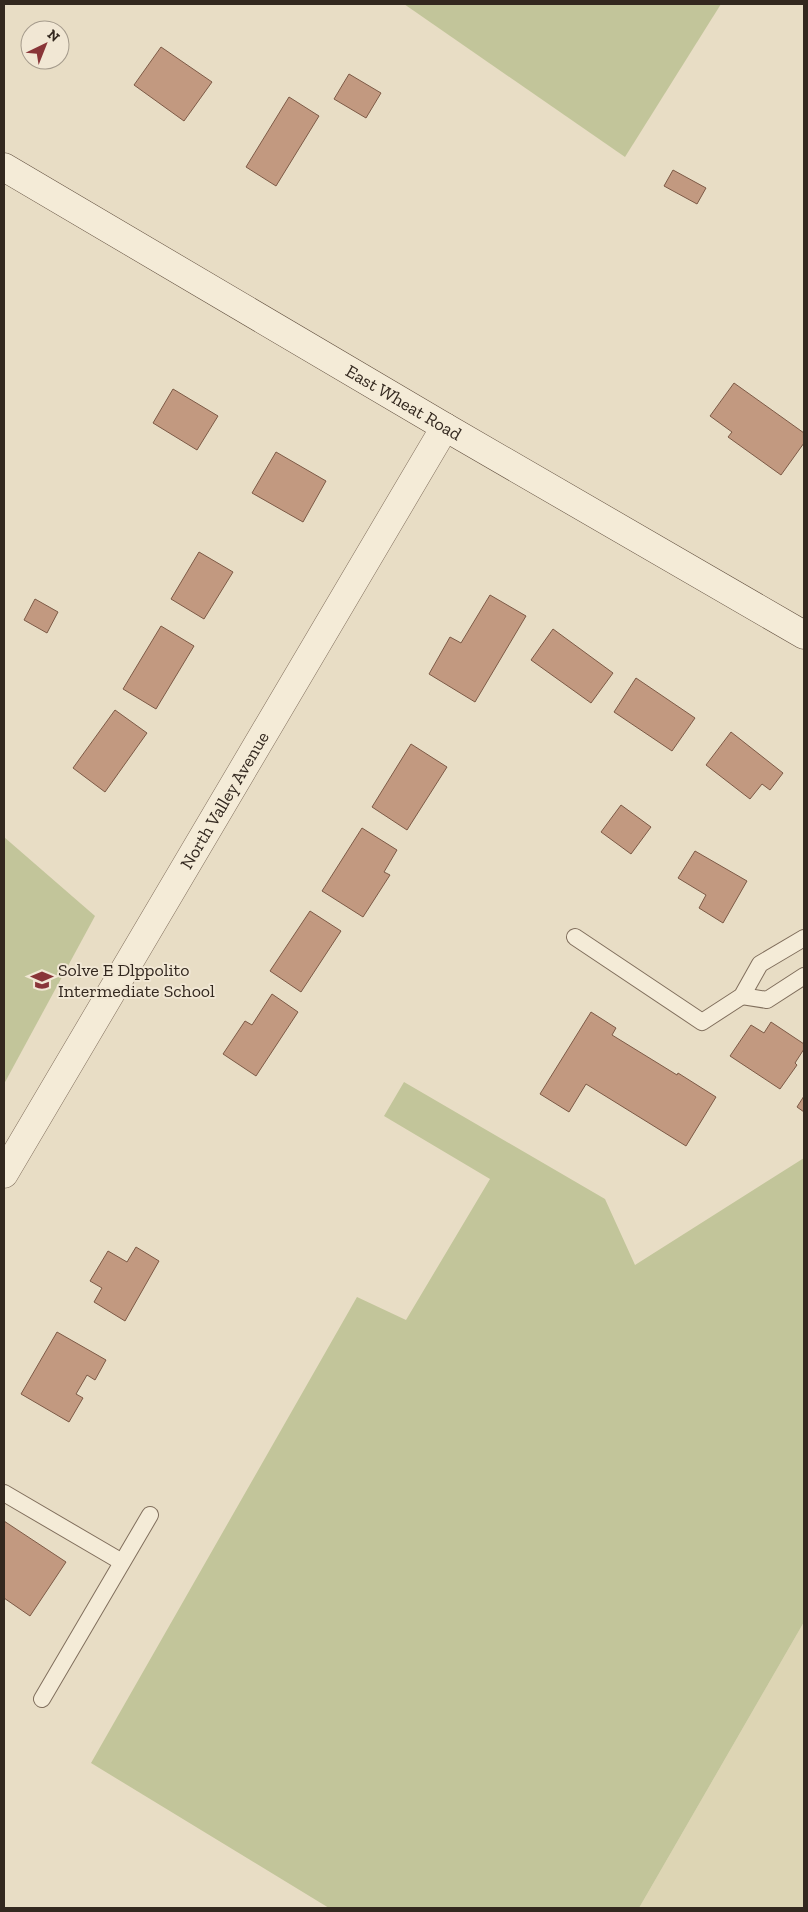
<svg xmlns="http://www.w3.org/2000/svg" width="808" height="1912" viewBox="0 0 808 1912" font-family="'Zilla Slab',serif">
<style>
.farmland{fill:#ddd5b4}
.green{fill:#c2c59a}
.building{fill:#c29980;stroke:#7d5a46}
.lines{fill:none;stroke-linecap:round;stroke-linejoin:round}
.lane-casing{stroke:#816f5d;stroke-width:18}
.street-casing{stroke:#816f5d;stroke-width:29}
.secondary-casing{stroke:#635140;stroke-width:29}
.lane{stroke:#f4ebd7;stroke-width:16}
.street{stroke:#f4ebd7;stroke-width:28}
.secondary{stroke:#f4ebd7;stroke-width:28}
.labels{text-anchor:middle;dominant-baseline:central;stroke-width:4;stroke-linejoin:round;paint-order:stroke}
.street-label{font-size:18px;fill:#33281f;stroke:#f1e7d4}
.poi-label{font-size:18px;fill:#33281f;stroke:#f1e7d4;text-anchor:start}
</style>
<rect width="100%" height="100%" fill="#e8ddc5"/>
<polygon class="farmland" points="804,1622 804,1908 639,1908"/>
<g class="green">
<polygon points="404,4 721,4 625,157"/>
<polygon points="4,837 95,916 4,1084"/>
<polygon points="404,1082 605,1199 635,1265 804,1158 804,1622 639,1908 329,1908 91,1763 357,1297 406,1320 490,1179 384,1116"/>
</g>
<g class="building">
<polygon points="161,47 212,82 184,121 134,85"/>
<polygon points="349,74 381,93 366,118 334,99"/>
<polygon points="289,97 319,116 276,186 246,167"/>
<polygon points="673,170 706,188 697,204 664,186"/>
<polygon points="734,383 804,433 804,443 781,475 728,437 732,432 710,416"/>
<polygon points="173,389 218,416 197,450 153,423"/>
<polygon points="276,452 326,481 303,522 252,493"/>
<polygon points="199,552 233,572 204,619 171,599"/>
<polygon points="490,595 526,616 475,702 429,674 450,637 461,643"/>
<polygon points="35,599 58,612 47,633 24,620"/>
<polygon points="161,626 194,646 156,709 123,689"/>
<polygon points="553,629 613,673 591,703 531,660"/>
<polygon points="636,678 695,718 672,751 614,712"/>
<polygon points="115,710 147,733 105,792 73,768"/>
<polygon points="731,732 783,773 770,790 762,784 750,799 706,765"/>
<polygon points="411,744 447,767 407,830 372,807"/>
<polygon points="621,805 651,827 631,854 601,832"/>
<polygon points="362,828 397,850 384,872 390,875 363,917 322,891"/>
<polygon points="695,851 747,881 723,923 699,908 706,895 678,878"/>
<polygon points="310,911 341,931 301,992 270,971"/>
<polygon points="272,994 298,1012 256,1076 223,1054 245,1021 252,1025"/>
<polygon points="591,1012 616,1028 612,1035 677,1075 678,1073 716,1097 686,1146 586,1084 569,1112 540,1094"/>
<polygon points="771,1022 804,1044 804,1049 795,1063 797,1065 780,1089 730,1056 751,1025 764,1033"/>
<polygon points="804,1096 804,1112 797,1107"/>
<polygon points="136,1247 159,1261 125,1321 94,1302 102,1288 90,1281 108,1251 127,1262"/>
<polygon points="57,1332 106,1360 95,1380 87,1375 76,1394 83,1398 69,1422 21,1394"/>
<polygon points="4,1521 66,1562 30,1616 4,1598"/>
</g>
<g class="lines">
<g class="lane-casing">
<g id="lane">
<polyline points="575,937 702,1022 742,996 760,964 804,938"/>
<polyline points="742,996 767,1000 804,976"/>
<polyline points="4,1493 122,1562"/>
<polyline points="42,1699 150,1515"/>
</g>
</g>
<g class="street-casing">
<g id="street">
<path id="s1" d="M4,1174L445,427"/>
</g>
</g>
<g class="secondary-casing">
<g id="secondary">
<path id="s2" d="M4,167L445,427L804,635"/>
</g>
</g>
<use href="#lane" class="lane"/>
<use href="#street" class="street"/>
<use href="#secondary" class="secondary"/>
</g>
<defs>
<g id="school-bare" transform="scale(1.725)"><path d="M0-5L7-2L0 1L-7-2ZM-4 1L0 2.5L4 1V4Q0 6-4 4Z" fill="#893538" stroke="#f1e7d4" stroke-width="2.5" paint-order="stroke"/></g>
</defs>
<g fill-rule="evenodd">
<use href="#school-bare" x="42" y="980"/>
</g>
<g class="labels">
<g class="street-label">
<text stroke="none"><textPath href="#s2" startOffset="464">East Wheat Road</textPath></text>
<text stroke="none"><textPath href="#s1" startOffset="434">North Valley Avenue</textPath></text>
</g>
<g class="poi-label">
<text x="58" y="970">Solve E Dlppolito<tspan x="58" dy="21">Intermediate School</tspan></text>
</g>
</g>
<rect width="808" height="1912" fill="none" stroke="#33281f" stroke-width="10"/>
<g transform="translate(45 45) rotate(43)"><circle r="24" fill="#f1e7d4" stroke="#a59b8c"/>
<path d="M0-4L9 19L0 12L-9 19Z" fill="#893538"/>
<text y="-8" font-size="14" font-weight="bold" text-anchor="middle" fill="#33281f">N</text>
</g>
</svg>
